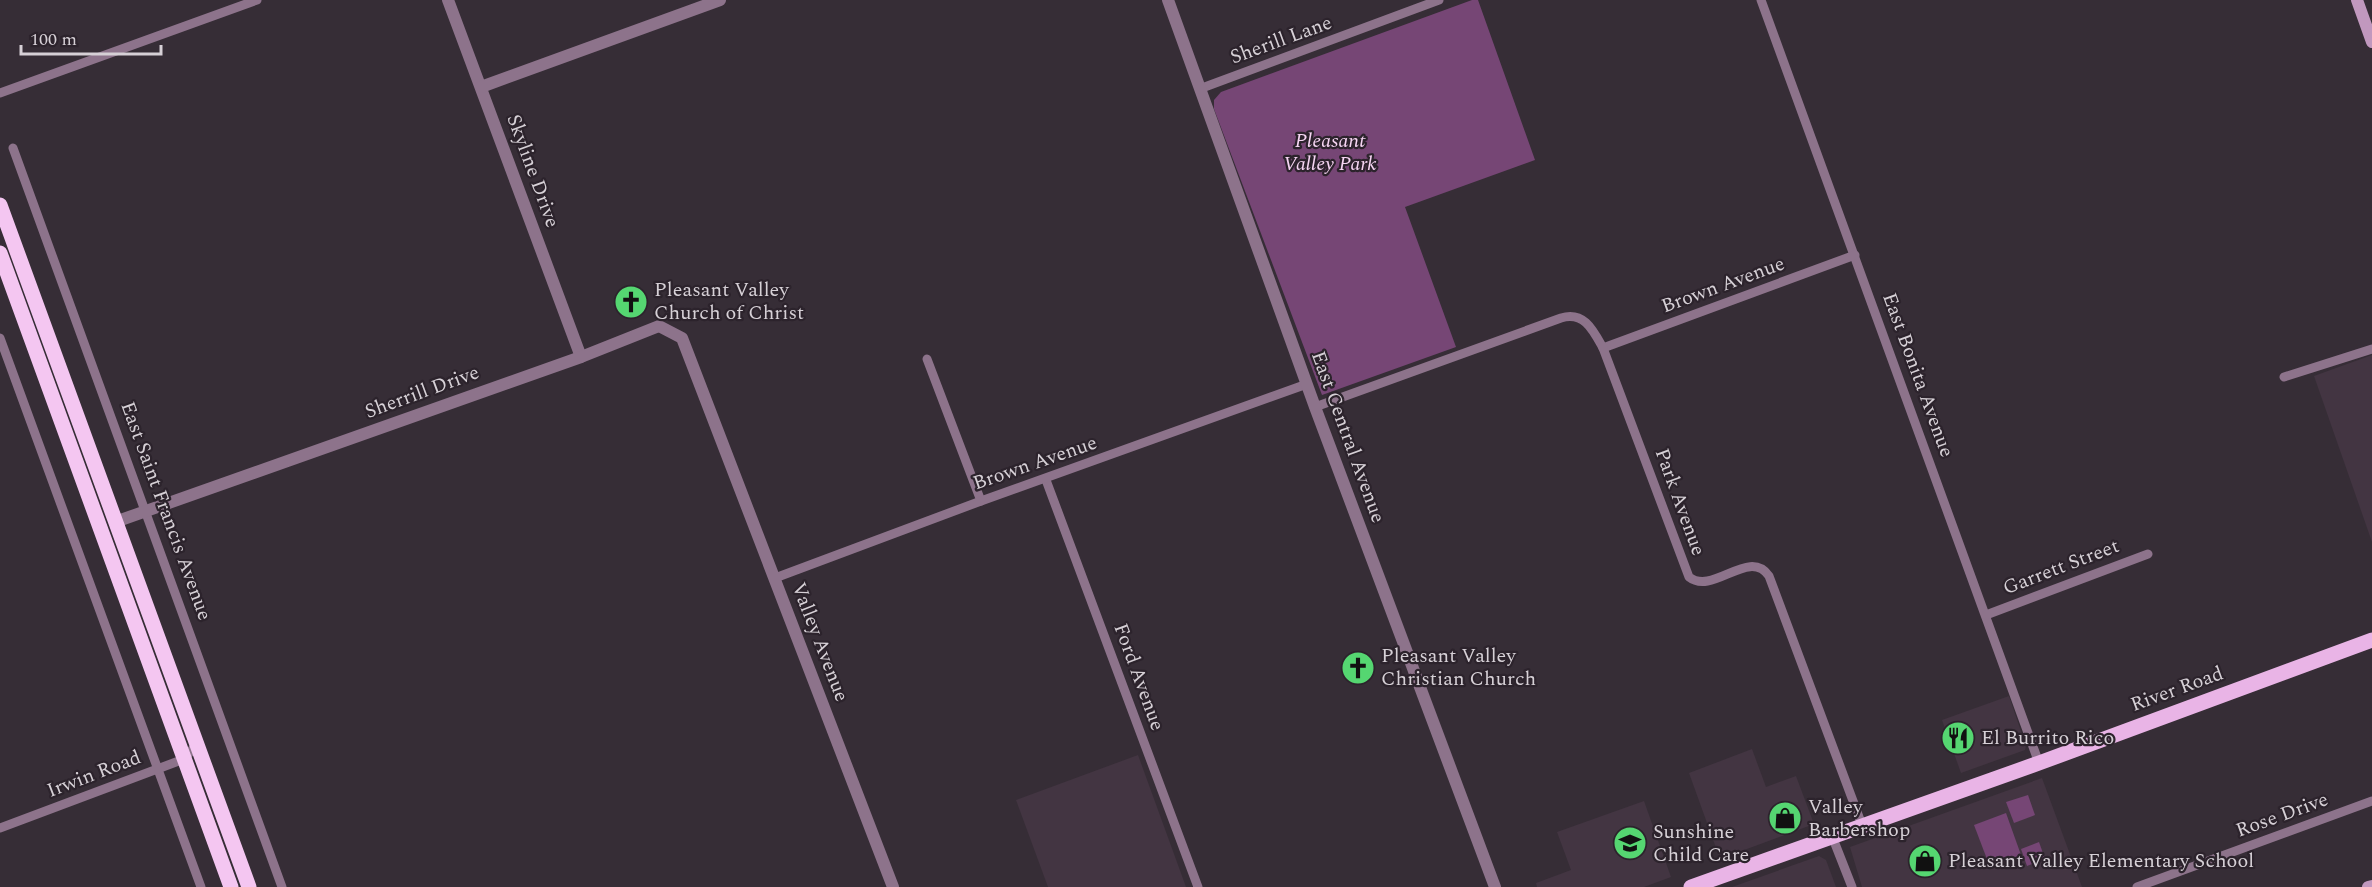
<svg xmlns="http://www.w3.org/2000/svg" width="2372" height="887" font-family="Spectral,serif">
	<rect width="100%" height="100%" fill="#362d36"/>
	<!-- built -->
	<g fill="#433542">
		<path d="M2372,355V542L2314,376Z"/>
		<path d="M2009,696L2026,746L2025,750L1961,773L1942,720Z"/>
		<path d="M1752,749L1766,787L1796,776L1814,824L1720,859L1689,773Z"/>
		<path d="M1138,755L1186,887H1048L1016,800Z"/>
		<path d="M2042,778L2082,887H1862L1850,847Z"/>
		<path d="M1644,801L1671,877L1644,887H1537L1536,883L1571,870L1557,832Z"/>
		<path d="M1819,856L1826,860L1836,887H1732Z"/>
	</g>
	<!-- green -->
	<g fill="#764675">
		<path d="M1472,0H1478L1535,160L1405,207L1456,347L1322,395L1214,109V100L1221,92Z"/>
		<path d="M2028,795L2035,815L2014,823L2006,802Z"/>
		<path d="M2006,813L2021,855L1990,867L1974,825Z"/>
		<path d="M2039,842L2045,859L2027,866L2021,849Z"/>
	</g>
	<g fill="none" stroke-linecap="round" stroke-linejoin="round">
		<!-- minor -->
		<g stroke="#8d738b" stroke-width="9">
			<path d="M1761,0L2039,763"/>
			<path d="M1202,88L1439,0"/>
			<path d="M0,93L257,0"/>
			<path d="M13,148L282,887"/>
			<path d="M0,338L201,887"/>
			<path d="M1603,348L1855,255"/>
			<path d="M927,359L981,501"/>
			<path d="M2284,377L2372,349"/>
			<path d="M1315,407L1561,318C1584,311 1593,330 1603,348L1689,577C1713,596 1749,547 1769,576L1862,825"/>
			<path d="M1046,480L1198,887"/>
			<path d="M775,578L981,501L1307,384"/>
			<path d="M1986,615L2148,554"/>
			<path d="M0,828L184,759L196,745"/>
			<path d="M1832,836L1852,887"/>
			<path d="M2137,887L2372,801"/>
		</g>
		<!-- tertiary -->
		<g stroke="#8d738b" stroke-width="12">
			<path d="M448,0L581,357"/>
			<path d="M1168,0L1315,407L1495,887"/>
			<path d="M481,87L720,0"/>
			<path d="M115,522L581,357L659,326L682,338L893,887"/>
		</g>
		<!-- secondary -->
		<g stroke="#c198be" stroke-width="12">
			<path d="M2357,0L2372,42"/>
			<path d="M2368,887L2372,886"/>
		</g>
		<!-- primary -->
		<path stroke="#e9b4e6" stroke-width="15" d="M1691,887L2039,763L2372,640"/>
		<!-- trunk -->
		<g stroke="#f4c6f1" stroke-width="15">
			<path d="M0,205L249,887"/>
			<path d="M0,253L231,887"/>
		</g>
	</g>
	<!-- icons -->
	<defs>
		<g id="church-disc" transform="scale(1.725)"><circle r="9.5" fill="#55d671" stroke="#2c232c"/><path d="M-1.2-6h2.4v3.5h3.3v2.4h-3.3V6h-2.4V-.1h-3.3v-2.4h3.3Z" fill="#111"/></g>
		<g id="restaurant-disc" transform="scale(1.725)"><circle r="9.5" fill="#55d671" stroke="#2c232c"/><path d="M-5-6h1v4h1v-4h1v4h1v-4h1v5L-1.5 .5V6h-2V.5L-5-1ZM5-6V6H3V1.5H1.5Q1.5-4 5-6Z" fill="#111"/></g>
		<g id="shop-disc" transform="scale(1.725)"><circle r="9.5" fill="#55d671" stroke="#2c232c"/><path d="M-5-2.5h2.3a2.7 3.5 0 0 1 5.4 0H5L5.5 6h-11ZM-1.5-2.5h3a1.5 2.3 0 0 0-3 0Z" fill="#111"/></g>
		<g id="school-disc" transform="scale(1.725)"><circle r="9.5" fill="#55d671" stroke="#2c232c"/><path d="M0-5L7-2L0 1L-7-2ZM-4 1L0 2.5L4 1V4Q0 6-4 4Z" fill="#111"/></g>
	</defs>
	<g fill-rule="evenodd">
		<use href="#church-disc" x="631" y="302"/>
		<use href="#church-disc" x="1358" y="668"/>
		<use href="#restaurant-disc" x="1958" y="738"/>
		<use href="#shop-disc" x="1785" y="818"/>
		<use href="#school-disc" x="1630" y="843"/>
		<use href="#shop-disc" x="1925" y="861"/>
	</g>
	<g text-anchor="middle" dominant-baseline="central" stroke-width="4.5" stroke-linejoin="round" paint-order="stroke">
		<!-- street labels -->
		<g font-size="20" fill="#d6d0d6" stroke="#2c232c">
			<text transform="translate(1281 40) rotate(-20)">Sherill Lane</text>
			<text transform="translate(533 171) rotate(70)">Skyline Drive</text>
			<text transform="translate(1723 285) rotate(-20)">Brown Avenue</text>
			<text transform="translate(1918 375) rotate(70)">East Bonita Avenue</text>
			<text transform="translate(422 392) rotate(-20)">Sherrill Drive</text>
			<text transform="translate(1348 437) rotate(70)">East Central Avenue</text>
			<text transform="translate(1035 463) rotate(-19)">Brown Avenue</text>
			<text transform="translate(1680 502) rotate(70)">Park Avenue</text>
			<text transform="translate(166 511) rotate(70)">East Saint Francis Avenue</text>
			<text transform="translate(2061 567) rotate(-21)">Garrett Street</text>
			<text transform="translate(820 642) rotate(69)">Valley Avenue</text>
			<text transform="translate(1139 677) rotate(70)">Ford Avenue</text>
			<text transform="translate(2177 689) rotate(-20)">River Road</text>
			<text transform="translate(94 774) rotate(-21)">Irwin Road</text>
			<text transform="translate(2282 815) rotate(-20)">Rose Drive</text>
		</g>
		<!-- park labels -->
		<g font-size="20" font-style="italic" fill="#f7d6f4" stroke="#2c232c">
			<text x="1330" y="141">Pleasant<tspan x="1330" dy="23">Valley Park</tspan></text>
		</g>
		<!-- poi labels -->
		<g font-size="20" fill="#d6d0d6" stroke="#2c232c" text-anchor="start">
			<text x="654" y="290">Pleasant Valley<tspan x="654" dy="23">Church of Christ</tspan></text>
			<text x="1381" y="656">Pleasant Valley<tspan x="1381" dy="23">Christian Church</tspan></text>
			<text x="1981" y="738">El Burrito Rico</text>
			<text x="1808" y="807">Valley<tspan x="1808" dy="23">Barbershop</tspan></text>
			<text x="1653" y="832">Sunshine<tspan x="1653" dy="23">Child Care</tspan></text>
			<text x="1948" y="861">Pleasant Valley Elementary School</text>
		</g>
	</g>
	<!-- scale -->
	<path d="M21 45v9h140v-9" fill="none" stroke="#d6d0d6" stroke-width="3"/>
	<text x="30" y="45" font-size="18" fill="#d6d0d6" stroke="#2c232c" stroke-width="4.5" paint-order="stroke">100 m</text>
</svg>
